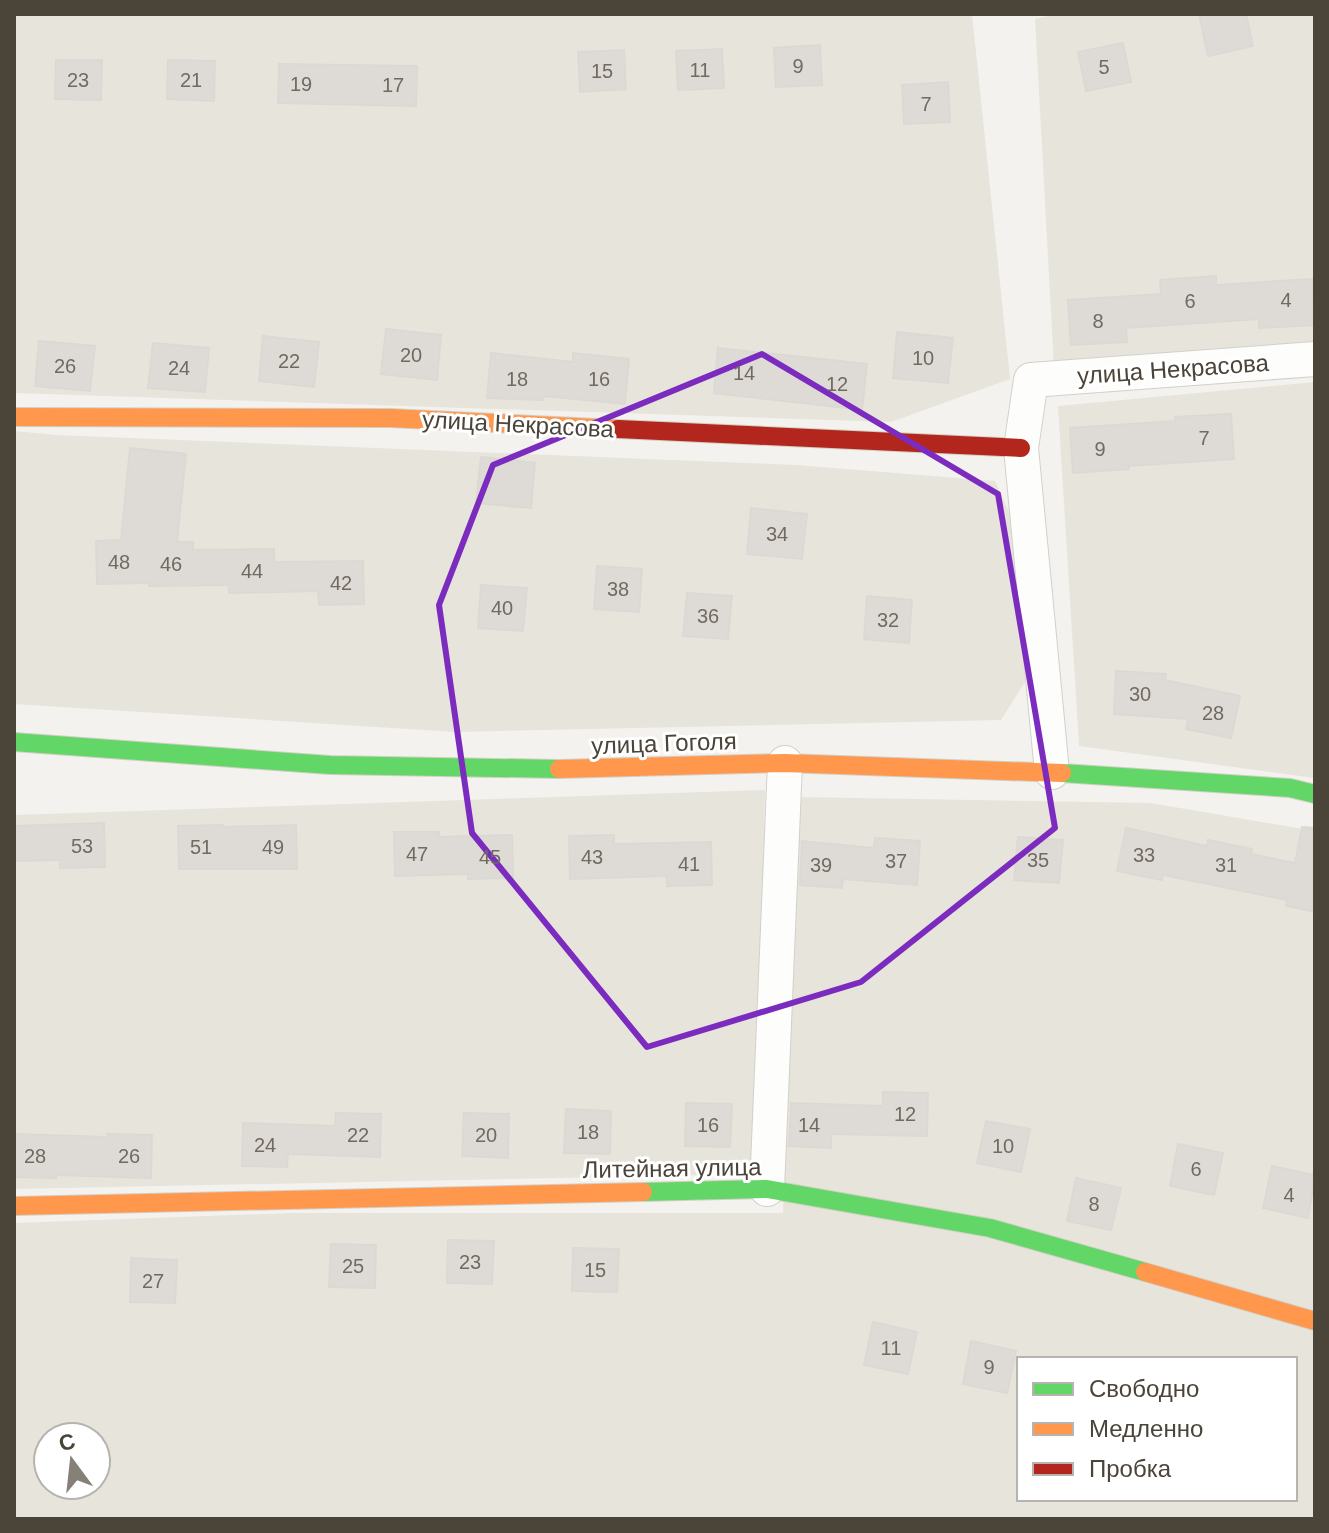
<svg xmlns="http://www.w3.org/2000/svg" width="1329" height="1533" font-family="Helvetica,sans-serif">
	<rect width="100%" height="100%" fill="#f4f2ee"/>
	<!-- residential -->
	<g fill="#e7e4dc" fill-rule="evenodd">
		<path d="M14,14H972L1010,379L891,422L14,393Z"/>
		<path d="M1056,14H1315V343L1054,367L1035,19Z"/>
		<path d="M1315,382V778L1079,746L1058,406Z"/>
		<path d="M14,431L57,435L796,465L995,481L1017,530L1025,682L1001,720L455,732L14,704Z"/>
		<path d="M765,790L757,1174L14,1189V815Z"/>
		<path d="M798,797L1151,803L1315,831V1519H14V1223L293,1213H783ZM1019,1359H1295V1499H1019ZM48,1437H96V1485H48Z"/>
	</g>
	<!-- building -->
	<g fill="#dedbd6" stroke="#dcd9d4" stroke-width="2">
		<path d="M1199,14H1246L1253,46L1208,56Z"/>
		<path d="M1123,43L1131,82L1086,91L1078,52Z"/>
		<path d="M820,45L822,85L776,87L774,48Z"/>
		<path d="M722,49L724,88L678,90L676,51Z"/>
		<path d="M624,50L626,89L580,92L578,52Z"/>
		<path d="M56,60H102L101,100L55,99Z"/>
		<path d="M168,60L215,61L214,101L167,99Z"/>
		<path d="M279,64L417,66L416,106L278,103Z"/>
		<path d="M948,82L950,122L904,124L902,85Z"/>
		<path d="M1216,276V285L1312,279L1315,325L1259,328V319L1126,328L1127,342L1071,345L1068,300L1161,294L1160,280Z"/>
		<path d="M386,329L441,335L437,380L381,374Z"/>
		<path d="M897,332L953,338L948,383L893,378Z"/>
		<path d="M263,336L319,342L314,387L259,381Z"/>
		<path d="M39,341L95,346L90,391L35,386Z"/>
		<path d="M153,343L209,348L205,392L148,388Z"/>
		<path d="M718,348L867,364L862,410L714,393Z"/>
		<path d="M491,353L573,362V353L629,359L625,404L543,396V400L487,398Z"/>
		<path d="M1231,414L1234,459L1129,466V469L1073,473L1070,428L1175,421V417Z"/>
		<path d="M130,448L186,454L177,542H193V550L274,549V562L363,561L364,604L319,605L318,591L229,593V585L149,586V583L97,584L96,541L121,540Z"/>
		<path d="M481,457L535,463L531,508L476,503Z"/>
		<path d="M751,508L807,514L802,559L747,554Z"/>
		<path d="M597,566L642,569L639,612L594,609Z"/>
		<path d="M481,585L527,588L523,631L478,628Z"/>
		<path d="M687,593L732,596L728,639L683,636Z"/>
		<path d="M867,596L912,600L909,643L864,639Z"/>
		<path d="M1116,671L1166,674L1165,680L1240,696L1231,738L1186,729L1188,719L1114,714Z"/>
		<path d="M104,823L105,867L60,868V860L14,861V826Z"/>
		<path d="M223,825V827L296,825L297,869H179L178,826Z"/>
		<path d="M1302,827L1315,828V912L1286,906L1287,900L1163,875L1162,880L1117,871L1126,828L1207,846L1208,840L1252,849L1251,854L1295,863Z"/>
		<path d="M394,832H439V837L512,835L513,878L468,879V874L395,876Z"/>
		<path d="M614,835V844L711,842L712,885L667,886V876L570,879L569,836Z"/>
		<path d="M1018,837L1063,840L1059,883L1014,880Z"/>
		<path d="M875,838L920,841L917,885L843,879L842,888L800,885L802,841L874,848Z"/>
		<path d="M883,1092L928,1093L927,1136L831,1134V1148L789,1146L791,1103L883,1106Z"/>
		<path d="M686,1103L732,1104L730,1147L685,1146Z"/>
		<path d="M566,1109L611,1111L610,1154L564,1153Z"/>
		<path d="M336,1113L381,1114L380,1157L288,1154L287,1167L242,1166L243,1123L335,1126Z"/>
		<path d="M464,1113L509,1114L508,1158L462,1156Z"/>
		<path d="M986,1121L1030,1129L1021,1172L977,1163Z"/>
		<path d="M14,1134L107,1137V1134L152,1135L151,1178L56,1175V1178L14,1177Z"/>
		<path d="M1178,1144L1223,1153L1214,1195L1170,1186Z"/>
		<path d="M1272,1166L1315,1175L1308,1218L1263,1208Z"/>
		<path d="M1076,1178L1121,1188L1111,1230L1067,1221Z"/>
		<path d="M448,1240L494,1241L492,1284L447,1283Z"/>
		<path d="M331,1244L376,1245L375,1288L329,1287Z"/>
		<path d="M573,1248L619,1249L617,1292L572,1291Z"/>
		<path d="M131,1258L177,1260L175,1303L130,1302Z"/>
		<path d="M873,1322L917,1332L908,1374L864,1365Z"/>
		<path d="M971,1341L1016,1351L1007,1393L963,1384Z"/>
	</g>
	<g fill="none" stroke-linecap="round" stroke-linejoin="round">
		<!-- street casing -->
		<g stroke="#d2d0cb" stroke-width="36">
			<g id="street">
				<path d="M1052,772L1021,448L1031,380L1315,359"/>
				<path d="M767,1189L785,763"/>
			</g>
		</g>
		<!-- fast casing -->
		<g stroke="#d3cfc5" stroke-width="20">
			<g id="fast">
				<path d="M14,742L330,765L559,769"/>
				<path d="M1062,773L1290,788L1315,794"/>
				<path d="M643,1192L767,1189L990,1228L1145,1272"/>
			</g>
		</g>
		<!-- slow casing -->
		<g stroke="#d3cfc5" stroke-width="20">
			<g id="slow">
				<path d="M14,417L390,418L618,429"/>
				<path d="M559,769L785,763L1062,773"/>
				<path d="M14,1206L643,1192"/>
				<path d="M1145,1272L1315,1321"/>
			</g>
		</g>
		<!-- jam casing -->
		<g stroke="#d3cfc5" stroke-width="20">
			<path id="jam" d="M618,429L1021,448"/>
		</g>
		<!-- street -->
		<use href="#street" stroke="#fdfdfc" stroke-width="34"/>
		<!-- fast -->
		<use href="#fast" stroke="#63d668" stroke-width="18"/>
		<!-- slow -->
		<use href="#slow" stroke="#ff974d" stroke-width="18"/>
		<!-- jam -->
		<use href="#jam" stroke="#b3261e" stroke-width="18"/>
	</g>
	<!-- marked area -->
	<path fill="none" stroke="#7b2cbf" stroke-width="6" stroke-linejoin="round" d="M762,354L998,494L1055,828L861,982L647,1047L472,833L439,605L493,465Z"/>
	<g text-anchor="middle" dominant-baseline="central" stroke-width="6" stroke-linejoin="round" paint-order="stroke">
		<!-- number labels -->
		<g font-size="20" fill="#706a61">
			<text x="798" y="66">9</text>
			<text x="1104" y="67">5</text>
			<text x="700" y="70">11</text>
			<text x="602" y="71">15</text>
			<text x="78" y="80">23</text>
			<text x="191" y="80">21</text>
			<text x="301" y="84">19</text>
			<text x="393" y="85">17</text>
			<text x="926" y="104">7</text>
			<text x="1286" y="300">4</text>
			<text x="1190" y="301">6</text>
			<text x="1098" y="321">8</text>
			<text x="411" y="355">20</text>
			<text x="923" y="358">10</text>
			<text x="289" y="361">22</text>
			<text x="65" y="366">26</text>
			<text x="179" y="368">24</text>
			<text x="744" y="373">14</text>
			<text x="517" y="379">18</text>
			<text x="599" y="379">16</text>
			<text x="837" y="384">12</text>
			<text x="1204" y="438">7</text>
			<text x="1100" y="449">9</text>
			<text x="777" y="534">34</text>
			<text x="119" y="562">48</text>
			<text x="171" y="564">46</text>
			<text x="252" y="571">44</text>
			<text x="341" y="583">42</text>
			<text x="618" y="589">38</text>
			<text x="502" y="608">40</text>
			<text x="708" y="616">36</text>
			<text x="888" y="620">32</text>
			<text x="1140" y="694">30</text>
			<text x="1213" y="713">28</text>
			<text x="82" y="846">53</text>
			<text x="201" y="847">51</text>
			<text x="273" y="847">49</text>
			<text x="417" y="854">47</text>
			<text x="1144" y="855">33</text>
			<text x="490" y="857">45</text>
			<text x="592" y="857">43</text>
			<text x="1038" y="860">35</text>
			<text x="896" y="861">37</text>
			<text x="689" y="864">41</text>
			<text x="821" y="865">39</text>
			<text x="1226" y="865">31</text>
			<text x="905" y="1114">12</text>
			<text x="708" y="1125">16</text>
			<text x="809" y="1125">14</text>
			<text x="588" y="1132">18</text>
			<text x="358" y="1135">22</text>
			<text x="486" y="1135">20</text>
			<text x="265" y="1145">24</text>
			<text x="1003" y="1146">10</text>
			<text x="35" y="1156">28</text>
			<text x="129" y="1156">26</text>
			<text x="1196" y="1169">6</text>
			<text x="1289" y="1195">4</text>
			<text x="1094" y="1204">8</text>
			<text x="470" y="1262">23</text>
			<text x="353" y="1266">25</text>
			<text x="595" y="1270">15</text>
			<text x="153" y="1281">27</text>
			<text x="891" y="1348">11</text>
			<text x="989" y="1367">9</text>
		</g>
		<!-- street labels -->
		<g font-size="24" fill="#4b4439" stroke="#fff">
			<text transform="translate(1173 369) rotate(-4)">улица Некрасова</text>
			<text transform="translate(518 424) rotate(3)">улица Некрасова</text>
			<text transform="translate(664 743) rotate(-2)">улица Гоголя</text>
			<text transform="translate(672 1168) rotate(-1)">Литейная улица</text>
		</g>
	</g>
	<!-- border -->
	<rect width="1329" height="1533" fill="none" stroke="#4b4439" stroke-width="32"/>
	<!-- legend -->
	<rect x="1017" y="1357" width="280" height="144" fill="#ffffff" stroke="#b7b4b0" stroke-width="2"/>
	<rect x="1033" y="1383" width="40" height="12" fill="#63d668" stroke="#b7b4b0" stroke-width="2"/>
	<text x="1089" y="1397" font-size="24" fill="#4b4439">Свободно</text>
	<rect x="1033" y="1423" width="40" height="12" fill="#ff974d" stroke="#b7b4b0" stroke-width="2"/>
	<text x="1089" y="1437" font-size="24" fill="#4b4439">Медленно</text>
	<rect x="1033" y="1463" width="40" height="12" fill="#b3261e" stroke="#b7b4b0" stroke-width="2"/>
	<text x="1089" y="1477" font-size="24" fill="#4b4439">Пробка</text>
	<!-- north arrow -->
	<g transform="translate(72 1461) rotate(345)"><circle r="38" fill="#ffffff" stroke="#b7b4b0" stroke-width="2"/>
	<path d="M0-6L14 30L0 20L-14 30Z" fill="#868178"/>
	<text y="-12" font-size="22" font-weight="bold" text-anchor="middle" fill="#4b4439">С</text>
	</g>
</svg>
